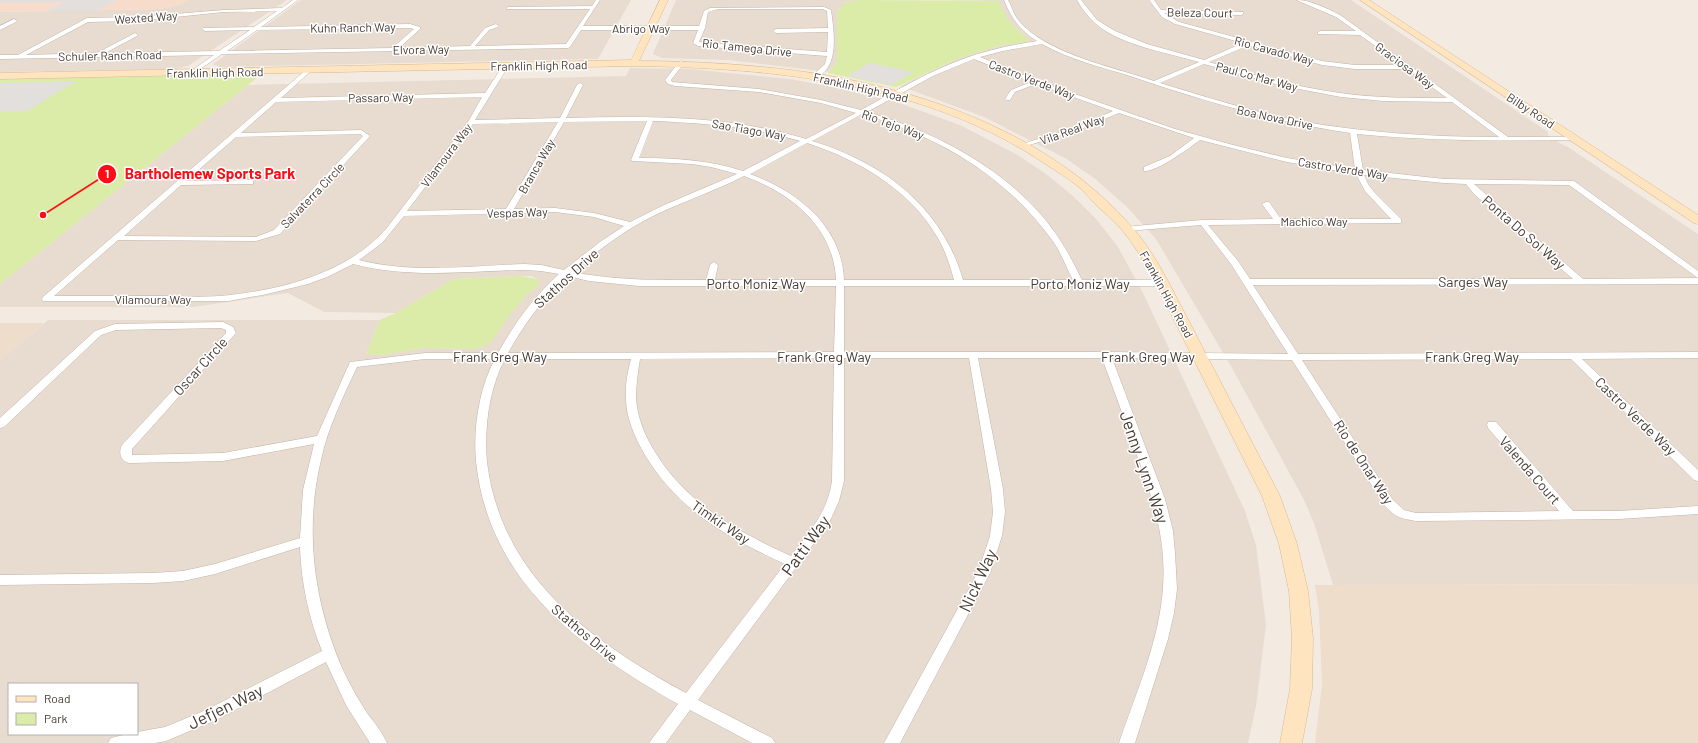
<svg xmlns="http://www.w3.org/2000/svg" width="1698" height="743" font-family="Barlow,sans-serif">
	<rect width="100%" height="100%" fill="#f3ebe2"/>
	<!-- residential -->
	<g fill="#e8dcd0" fill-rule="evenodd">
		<path d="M188,0H287L188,66L175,69L0,72V12L160,9L182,4Z"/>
		<path d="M301,0H631L598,59L219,67L213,64Z"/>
		<path d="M676,0H859L843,3V7L837,10V62L828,72L728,60L662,58L653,54Z"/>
		<path d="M927,0H1351L1548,132V135L1561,144L1568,147L1698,234V584L1333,585L1314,523L1303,498L1232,368L1156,239L1126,206L1094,178L1065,158L984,117L900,86L959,58L1002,45L1026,42L1029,39L1009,22L1004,15L999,1Z"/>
		<path d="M630,68L690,69L790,79L828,86L899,103L960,125L1016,154L1046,174L1073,196L1097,220L1118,247L1144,295L1232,483L1245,511L1256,545L1266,625L1256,706L1248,743H0V360L48,320H380L366,354L381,355L424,348L475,349L483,347L526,295L538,286L539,281L538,279L531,276H520L453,279L396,313L324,312L288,293L194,307H0V284L248,85L626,76ZM9,684H137V734H9Z"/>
	</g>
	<!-- commercial -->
	<path fill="#f8dccb" d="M0,0H188L182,4L160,9L0,12Z"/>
	<!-- education -->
	<g fill="#eeddcb">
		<path d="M0,323H44L0,360Z"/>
		<path d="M1698,584V743H1315L1322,684L1319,611L1315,585Z"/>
	</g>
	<!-- green -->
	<g fill="#daeca7">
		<path d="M859,0L999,1C1006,20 1013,27 1029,39L1026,42L1002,45L959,58L896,87L828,73L837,62V10L843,7V3Z"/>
		<path d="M263,73L248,85L0,284V79Z"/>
		<path d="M520,276L538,279L539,281L538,286L526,295L510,315L491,342L483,347L475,349L424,348L381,355L366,354L380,320L396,313L453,279Z"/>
	</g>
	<!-- parking -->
	<g fill="#e3dfdc">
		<path d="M0,0H117L97,11H46L64,2L0,3Z"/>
		<path d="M869,63L909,71L913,72L892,85L847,76Z"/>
		<path d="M76,81L27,111L0,112V83Z"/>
	</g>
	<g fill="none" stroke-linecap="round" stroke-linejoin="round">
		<!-- street casing -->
		<g stroke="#c2b4a7" stroke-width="1">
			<g id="street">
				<path d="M293,0H298L261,27L410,24L420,27V29L399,48L470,46L485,28L496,24L499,26L498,27L489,30L475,46L566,44L590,9H506L508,7L592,6L596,0H600L583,26H699L704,11L710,8L824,7L831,10C834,32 840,68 815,78L812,76L825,64L827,56L698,46L693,43L698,30H581L570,47L568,48L222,54L193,74L191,73V71L214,55L0,59V55H18L87,18L136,17L224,10L282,8ZM718,9H823L827,11L828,28L776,29L773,31L776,33L828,32L827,52L699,42L705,28L708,12ZM277,11L254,27L203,28L202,29L205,31L250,30L219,51L105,53L137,36L138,35L135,33L97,53L26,55L88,22L136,21L224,12ZM410,28L414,29L392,48L227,51L257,30Z"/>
				<path d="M1004,0H1008C1011,5 1013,12 1016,17C1041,53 1114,67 1154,81L1199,62C1166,52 1122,46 1096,24C1088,17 1082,9 1077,0H1081L1097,20L1115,31L1147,44L1204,60L1243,43L1175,24L1162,17L1149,0H1154L1161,10L1243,12V14L1241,15L1164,13L1179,22L1322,61L1355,65H1402L1360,35L1318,34V32L1320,31H1356L1336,17L1296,0C1311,0 1326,8 1340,15L1508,137H1577L1578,138L1575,140C1502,141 1429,141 1357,134L1363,170L1444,179L1574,181L1698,271V278L1569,185L1474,184L1583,279L1698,278V284L1253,285L1298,354L1698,352V358L1582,359L1698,470V481L1694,480L1571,359L1302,360L1393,500L1404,510L1416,513L1559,511L1488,428L1487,425L1488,422H1496L1573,511H1619L1698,506V514L1619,519L1416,521C1399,518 1397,518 1385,506L1292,360L1112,358L1165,499L1173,531L1175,553L1177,589L1174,613L1168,639L1135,743H1119C1133,702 1153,655 1160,612C1171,550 1155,504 1134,447C1124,417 1113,388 1102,358H978L1003,489L1005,512L1002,536L990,573L900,743H884L978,572L990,536L993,512L991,489L969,358H844V481L839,501L829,523L698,700L772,738L775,743H752L690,710L666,743H649L678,704C581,649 488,581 476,461C473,429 479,388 495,359H425L357,367C343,397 328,427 321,460C304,530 314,604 343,670C350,685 358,699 367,713C374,722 382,732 387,743H370L346,705L326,662L216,720L166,741L155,743H108L111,738L127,734H137V732L165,727L206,710L322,651C309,619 301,582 300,547L215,574L183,581L153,583L0,585V575L153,573L183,571L215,564L300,538L303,490L314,444L223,461L129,463C121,461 118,453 122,445L226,333V330L221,328L116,330L101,335L4,427L0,428V418L95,331L115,324L223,322L233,327L236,333L132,449V455L223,453L317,436L350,362L425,353H498C516,321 532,299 559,274L541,271L524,270C465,271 412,279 353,264L327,277L308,284L267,294L229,301H43L42,299L43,297L307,69L312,70L281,98L485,93L504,64L506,63L509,65L475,120L560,118L577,85L580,83L583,85L566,118C647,116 728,115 806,139L856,113L821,103L759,92L675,86L668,84L665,80L679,62L681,61L684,63L671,80L672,82L759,89L821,100L861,110C894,92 927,72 963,59C987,50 1012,45 1037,41C1019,29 1012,19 1004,0ZM1042,44C1070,60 1102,67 1133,77C1204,101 1275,122 1350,133L1355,169L1287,158L1233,145L1175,129L1038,81L980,57L1003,51ZM1249,45L1322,65L1355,69H1407L1447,98C1411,98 1375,98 1340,93C1295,87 1252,74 1209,62ZM974,59L1031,82L1011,90L1005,99L1006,100H1010L1015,92L1036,84L1113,111L1077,127L1022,144V146H1026L1081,129L1119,113L1194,138L1170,156L1144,167V171C1157,172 1189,148 1200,140L1287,162L1356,174L1365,191L1391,219H1281L1269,202H1266L1262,204L1273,219L1202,220L1124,227V231H1127L1201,225L1231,264L1288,354L1106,352H844V286H1162L1166,283L1162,280H1082C1075,267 1069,253 1060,240C1018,175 940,133 867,112L933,76ZM1204,64L1283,86L1341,97L1383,101L1452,102L1499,137C1433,137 1366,133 1300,121C1253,112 1206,97 1160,83ZM482,97L468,122L386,229C348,272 285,289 230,295C207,298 181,296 158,296C123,296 89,296 54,296L118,240L256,241L280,234L370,136L361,130L241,133L276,102ZM862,114C938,136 1006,176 1052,240C1061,252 1066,267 1073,280H963C942,207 884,163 812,141ZM647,121L631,160L633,161L692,164L711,167L737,174L662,206L630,222L594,213L555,208L514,209L564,122ZM653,121C703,123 753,127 800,141L743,171C709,160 675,158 639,158ZM558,122L506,209L407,211L473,124ZM360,134L363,136L274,230L256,237L124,236L181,185L253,184V180H250L186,181L236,137ZM807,143C857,159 909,189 936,235C945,249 950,265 954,280H844C842,226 797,191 750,174ZM1364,175L1444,183L1466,184L1474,194L1573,279H1250L1238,261L1208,225L1401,223V219L1374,192L1368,184ZM744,176C791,193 834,227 836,280H715L718,265L714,262L710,265L706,280C661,280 617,281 573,272C597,251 622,232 651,217C681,202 713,192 744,176ZM555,212L594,217L624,226L600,242L564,270L541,265L524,264C469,266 414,274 359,260L382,243L404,216ZM568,276L589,281L639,286H836L834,352L508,353C525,323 542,299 568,276ZM834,358L832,481C827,514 810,530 791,556C738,532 686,503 655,452C645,436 637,417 636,398C636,385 638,371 640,359ZM505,359H631C628,371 625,385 626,398C626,418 635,438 645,455C678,510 728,538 785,564L686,693C592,642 501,577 487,462C484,429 489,388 505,359Z"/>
				<path d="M14,19L17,21L16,22L0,30V26Z"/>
			</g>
		</g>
		<!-- secondary casing -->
		<g stroke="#dab98f" stroke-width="1">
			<g id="secondary">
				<path d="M660,0H668L639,61C681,61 722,63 763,67C894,79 1041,124 1130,225C1146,242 1158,263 1169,283L1280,496L1297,544L1308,591L1313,638L1312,689L1302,743H1280L1290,689L1292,638L1289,591L1279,544L1262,496L1152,276C1143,260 1134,244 1122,230C1114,220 1103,212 1094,203C1088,196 1082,189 1075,184C1066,177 1056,171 1047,165C926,83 776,68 634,66L0,79V73L631,60Z"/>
				<path d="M1360,0H1369L1698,215V224L1694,223Z"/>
			</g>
		</g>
		<!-- street -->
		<use href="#street" fill="#fff" fill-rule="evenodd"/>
		<!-- secondary -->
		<use href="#secondary" fill="#ffe4c0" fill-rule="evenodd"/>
	</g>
	<g text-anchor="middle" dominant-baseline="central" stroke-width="3" stroke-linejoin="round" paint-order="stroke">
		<!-- far-street labels -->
		<g font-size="12" fill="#453a32" stroke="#fff">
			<text transform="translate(1200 12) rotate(1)">Beleza Court</text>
			<text transform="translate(146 17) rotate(-4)">Wexted Way</text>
			<text transform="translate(353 27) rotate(-1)">Kuhn Ranch Way</text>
			<text x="641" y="28">Abrigo Way</text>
			<text transform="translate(747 47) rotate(6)">Rio Tamega Drive</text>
			<text transform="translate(421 49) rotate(-1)">Elvora Way</text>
			<text transform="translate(1274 50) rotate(15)">Rio Cavado Way</text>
			<text transform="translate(110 55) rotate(-1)">Schuler Ranch Road</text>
			<text transform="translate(539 65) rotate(-1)">Franklin High Road</text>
			<text transform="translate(1405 65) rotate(36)">Graciosa Way</text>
			<text transform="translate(215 72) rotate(-1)">Franklin High Road</text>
			<text transform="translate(1257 76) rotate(15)">Paul Co Mar Way</text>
			<text transform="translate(1032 79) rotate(21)">Castro Verde Way</text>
			<text transform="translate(861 87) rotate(13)">Franklin High Road</text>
			<text transform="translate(381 97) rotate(-1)">Passaro Way</text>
			<text transform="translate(1531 110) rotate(33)">Bilby Road</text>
			<text transform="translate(1275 117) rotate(12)">Boa Nova Drive</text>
			<text transform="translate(893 124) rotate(20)">Rio Tejo Way</text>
			<text transform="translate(749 129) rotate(10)">Sao Tiago Way</text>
			<text transform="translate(1072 129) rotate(-20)">Vila Real Way</text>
			<text transform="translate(446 155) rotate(-53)">Vilamoura Way</text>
			<text transform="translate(536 166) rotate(-60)">Branca Way</text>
			<text transform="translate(1343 168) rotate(9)">Castro Verde Way</text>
			<text transform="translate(312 195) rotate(-46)">Salvaterra Circle</text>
			<text transform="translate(517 212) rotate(-2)">Vespas Way</text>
			<text x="1314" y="221">Machico Way</text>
			<text transform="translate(1167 294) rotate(61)">Franklin High Road</text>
			<text x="153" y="299">Vilamoura Way</text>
		</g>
		<!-- street labels -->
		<g font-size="14" fill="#453a32" stroke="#fff">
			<text transform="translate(1524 232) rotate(41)">Ponta Do Sol Way</text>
			<text transform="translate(566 278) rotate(-42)">Stathos Drive</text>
			<text x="1473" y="281">Sarges Way</text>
			<text x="756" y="283">Porto Moniz Way</text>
			<text x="1080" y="283">Porto Moniz Way</text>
			<text x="500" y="356">Frank Greg Way</text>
			<text x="824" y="356">Frank Greg Way</text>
			<text x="1148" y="356">Frank Greg Way</text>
			<text x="1472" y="356">Frank Greg Way</text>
			<text transform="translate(200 366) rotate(-48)">Oscar Circle</text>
			<text transform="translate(1636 416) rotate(44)">Castro Verde Way</text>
			<text transform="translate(1364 462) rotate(57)">Rio de Onar Way</text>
			<text transform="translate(1530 470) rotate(49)">Valenda Court</text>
			<text transform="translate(721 522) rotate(34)">Timkir Way</text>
			<text transform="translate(585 633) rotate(40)">Stathos Drive</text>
		</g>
		<!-- near-street labels -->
		<g font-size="17" fill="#453a32" stroke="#fff">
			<text transform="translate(1145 467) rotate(71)">Jenny Lynn Way</text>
			<text transform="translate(805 545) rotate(-54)">Patti Way</text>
			<text transform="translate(977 580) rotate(-65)">Nick Way</text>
			<text transform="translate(225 706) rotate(-26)">Jefjen Way</text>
		</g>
	</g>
	<!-- callouts -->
	<path fill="none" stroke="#ff0d16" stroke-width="1.5" d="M43 215L107 174"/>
	<g fill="#ff0d16" stroke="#fff" stroke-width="1.5">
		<circle cx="43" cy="215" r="4"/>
		<circle cx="107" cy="174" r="10"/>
	</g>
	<g font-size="12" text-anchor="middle" font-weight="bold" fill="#fff">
		<text x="107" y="178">1</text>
	</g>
	<g font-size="15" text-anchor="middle" font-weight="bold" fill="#ff0d16" stroke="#fff" stroke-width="3" stroke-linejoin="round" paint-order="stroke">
		<text x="210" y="179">Bartholemew Sports Park</text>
	</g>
	<!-- legend -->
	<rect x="8" y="683" width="130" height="52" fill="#ffffff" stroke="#b5b0ad"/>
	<rect x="16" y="696" width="20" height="6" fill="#ffe4c0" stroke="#b5b0ad"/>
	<text x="44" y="703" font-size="12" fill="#453a32">Road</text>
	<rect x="16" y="713" width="20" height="12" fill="#daeca7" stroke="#b5b0ad"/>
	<text x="44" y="723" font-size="12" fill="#453a32">Park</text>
</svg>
